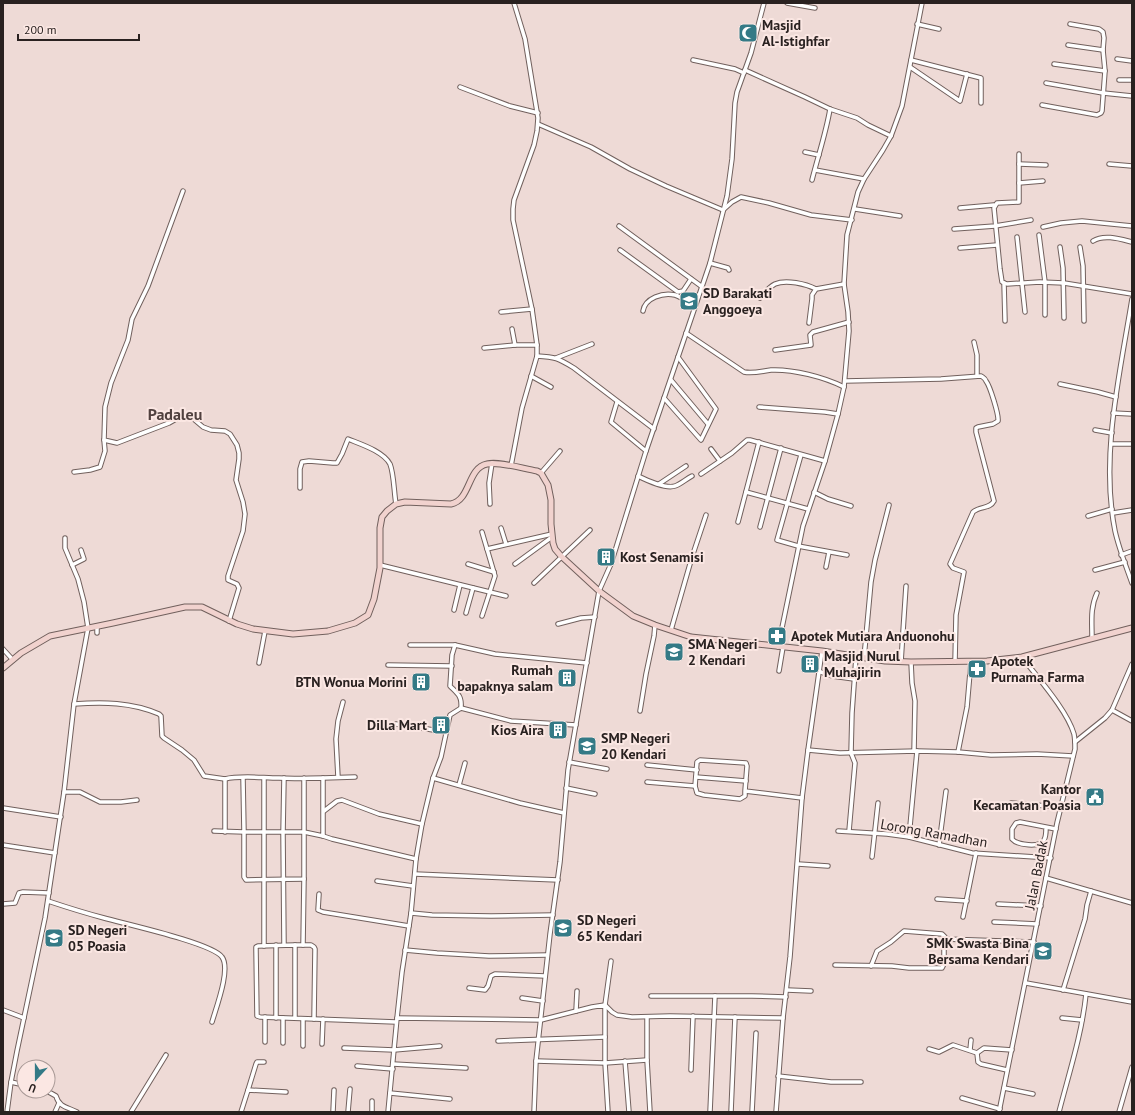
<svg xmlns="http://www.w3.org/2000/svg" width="1135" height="1115" font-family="'PT Sans',sans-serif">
	<rect width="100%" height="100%" fill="#eedad6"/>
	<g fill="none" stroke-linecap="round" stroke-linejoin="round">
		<!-- street casing -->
		<g stroke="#71605d" stroke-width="5.5">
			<g id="street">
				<path d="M514,3L525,39L538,118L537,131L534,145L514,200L513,209V220L532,309"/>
				<path d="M787,3L815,8"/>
				<path d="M917,24L939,29"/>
				<path d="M1068,45L1103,50"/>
				<path d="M1117,59L1132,61"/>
				<path d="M693,60L735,69L744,73"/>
				<path d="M911,60L981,78V103"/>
				<path d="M1054,64L1105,71"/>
				<path d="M910,67L960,101L967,74"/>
				<path d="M745,70L805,97L830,109L857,118L868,125L891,136"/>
				<path d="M1119,80H1132"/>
				<path d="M1046,83L1103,93L1132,96"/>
				<path d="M460,87L510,106L538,113"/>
				<path d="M1042,105L1097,115L1101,113L1102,111L1105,71L1103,50L1104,38L1103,32L1099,29L1070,24"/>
				<path d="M538,124L591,147L630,169L666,186L723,210L732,202L741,197L769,203L811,215L852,220"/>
				<path d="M805,152L819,155"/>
				<path d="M1019,154V202L997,203L994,208L1000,269L1002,282L1007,284L1040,282L1064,283L1132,294"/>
				<path d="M1019,164L1046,165"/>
				<path d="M1109,164L1132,166"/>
				<path d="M815,170L864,179"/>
				<path d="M812,180C818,156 826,133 830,109"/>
				<path d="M1019,183L1043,181"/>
				<path d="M183,191L148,286L132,319L128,340L111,383L105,407L104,440L117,443L169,423L183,415L190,416L203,427L211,430L225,431L230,434L237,445L239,453V459L236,480L243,502L245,514L243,531L228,576V580L237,584L239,588L229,621"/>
				<path d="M960,208L994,205"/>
				<path d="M855,209L900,216"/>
				<path d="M619,226L701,286"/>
				<path d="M1043,227L1061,223L1082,221L1132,226"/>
				<path d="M954,229L995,226L1031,220"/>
				<path d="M1039,235L1045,282V315"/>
				<path d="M1017,237L1025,312"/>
				<path d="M1093,241C1104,234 1120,239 1132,242"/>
				<path d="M1060,247L1063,268L1064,318"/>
				<path d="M1080,247L1083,266L1084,321"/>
				<path d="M960,248L997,245"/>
				<path d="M620,250L678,292L683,291L691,279"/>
				<path d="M710,263L728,268L729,270"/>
				<path d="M1004,283L1005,321"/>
				<path d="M760,298C764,293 769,287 775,284C786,279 806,284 816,289"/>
				<path d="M1132,299C1120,373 1100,456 1115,531C1119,549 1126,566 1132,583"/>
				<path d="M643,311C645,298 663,292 675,295C682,297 688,303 694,307"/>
				<path d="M501,312L532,309L537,345V356"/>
				<path d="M809,323L812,299V295L816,289L844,284"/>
				<path d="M512,329L515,345"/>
				<path d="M686,333L744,372C753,374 762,371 771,370C793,369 824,377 844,387"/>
				<path d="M974,342L977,355V376"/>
				<path d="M484,348L515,345H537"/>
				<path d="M775,350L811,345L810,335L813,332L849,322"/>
				<path d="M556,358L592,344"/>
				<path d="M531,376L551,387"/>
				<path d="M671,380L708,424"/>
				<path d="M845,381L941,379L981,376C984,378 985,378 986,381C990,386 999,415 998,421L993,424L978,427L976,428V432L994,501C990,509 980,506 973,512L950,564L953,568L964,572L956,615L955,662"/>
				<path d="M1060,384L1098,392L1116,397"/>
				<path d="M664,398L701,440L716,409L678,357"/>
				<path d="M617,402L611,422L646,451"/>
				<path d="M759,407L825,412L838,414"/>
				<path d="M1113,413L1132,414"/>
				<path d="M1095,430L1112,433"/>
				<path d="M1111,444H1132"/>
				<path d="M711,449L720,461"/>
				<path d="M801,455L777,540L798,546L847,555"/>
				<path d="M511,466L522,408L537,356C555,357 558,358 574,368L654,429"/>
				<path d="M74,472L90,470L100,467L105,451L104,440"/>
				<path d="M541,473L560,451"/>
				<path d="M701,474L732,453L747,440H750L825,461"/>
				<path d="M638,476C646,480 666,489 675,486C681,484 686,479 692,476"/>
				<path d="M659,484L686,466"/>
				<path d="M300,488V469L302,462L309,461L333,463H337L342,454L348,439C360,444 383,451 390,464C394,474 394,493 396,504"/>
				<path d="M746,492L808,509"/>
				<path d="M814,492L828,499L851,506"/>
				<path d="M490,504L489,483L492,463"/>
				<path d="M1113,513L1132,510"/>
				<path d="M1088,516L1112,509"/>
				<path d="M738,522L759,442"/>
				<path d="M760,527L781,448"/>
				<path d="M501,528L506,544"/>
				<path d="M487,549L552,534"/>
				<path d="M1121,555L1132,551"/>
				<path d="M468,564L494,572"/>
				<path d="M515,564L552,537"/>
				<path d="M72,565L84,559L81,550"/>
				<path d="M380,565L506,596"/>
				<path d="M826,567L829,552"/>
				<path d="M1095,570L1125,562"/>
				<path d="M534,583L590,530"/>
				<path d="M454,610L460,585"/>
				<path d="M466,613L473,588"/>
				<path d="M482,616L495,576L482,532"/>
				<path d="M558,624L581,618L595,617"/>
				<path d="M671,630L692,557L706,515"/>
				<path d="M97,633V626"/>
				<path d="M1092,638C1092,622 1090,608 1097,593"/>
				<path d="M410,645H455L495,654L587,663"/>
				<path d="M455,645L452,655L450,686C458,694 462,696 461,708"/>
				<path d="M778,647L803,526L825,461L838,414L844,387L849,331L848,312L844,284L847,235L858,192L864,179L883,150L891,136L902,106L922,3"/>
				<path d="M3,649L13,660"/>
				<path d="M864,658L871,582L875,560L889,505"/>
				<path d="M901,662L906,586"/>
				<path d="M911,662L912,683L915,701L914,751"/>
				<path d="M259,663L265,631"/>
				<path d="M388,665L452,666"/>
				<path d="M779,671L783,647"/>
				<path d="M818,671L832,676L854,679"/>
				<path d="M74,704C103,702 131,702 159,714L161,716L162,736L164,738L182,750L194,760L204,776L225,779"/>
				<path d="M1112,710L1132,721"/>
				<path d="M640,711L646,674L654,636L655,625"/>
				<path d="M396,724L446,732"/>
				<path d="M1075,742L1105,718L1112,710L1132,664"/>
				<path d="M808,750L822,651"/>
				<path d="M958,752L967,707L971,661"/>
				<path d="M569,762L607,769"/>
				<path d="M647,765L697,770"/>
				<path d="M338,777L336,739L338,721L343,702"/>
				<path d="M696,777L746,781"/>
				<path d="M323,778L355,777"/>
				<path d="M433,778L520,803L564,813"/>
				<path d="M647,782L695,786"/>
				<path d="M459,785L465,763"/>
				<path d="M566,788L595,794"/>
				<path d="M745,791V796L740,799L704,795L697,793L695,786L697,762L700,760L746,763L747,766L745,791L802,798"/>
				<path d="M64,792H80L100,802H121L137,800"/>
				<path d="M1011,803L1061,807"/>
				<path d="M3,808L61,817"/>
				<path d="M324,811L337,801L342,800L379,814L422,824"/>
				<path d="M1046,828C1046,832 1046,837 1044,840C1040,848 1017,845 1012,839V829L1016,823L1020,822L1056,829"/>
				<path d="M214,831L244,832L243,778"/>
				<path d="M838,831L887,834L909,837L972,853L1051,858"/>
				<path d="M849,831L855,763L851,753L852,713L856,657"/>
				<path d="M225,832V779C240,775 263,778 279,778C294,779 309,778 323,778V836L304,832V778"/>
				<path d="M244,832H304V879L246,880L244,877Z"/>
				<path d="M323,836L332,839L416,859"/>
				<path d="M909,837L917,751"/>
				<path d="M3,845L55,853"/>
				<path d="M939,845L946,791"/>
				<path d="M872,857L878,803"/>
				<path d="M798,864L828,866"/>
				<path d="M415,874L558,880"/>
				<path d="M1046,878L1132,903"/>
				<path d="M377,881L413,886"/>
				<path d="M319,894L318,910L323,912L409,926"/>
				<path d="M937,899L967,901"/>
				<path d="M48,901C66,907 85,913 104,918C125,924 212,943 222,957C231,969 216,1008 212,1022"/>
				<path d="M3,904L15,903L19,893L23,892L49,893"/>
				<path d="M998,904L1041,906"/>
				<path d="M411,913L416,859L422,824L433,778L441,757L450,715L461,708L511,721L576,725"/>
				<path d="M963,917L976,853"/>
				<path d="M994,922L1037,924"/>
				<path d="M284,945L283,833L284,778"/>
				<path d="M295,945H311L314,947L315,949L314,1019"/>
				<path d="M303,945L304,879"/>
				<path d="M264,946V778"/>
				<path d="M405,950L437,953L489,956L547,955"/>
				<path d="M611,961L605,1005L612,1012L617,1015L632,1017L670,1016L783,1018"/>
				<path d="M835,965L892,966L909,968H942L944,964V939"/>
				<path d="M871,966L877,951L891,942L904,931L942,934L945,937L944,939L1034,942"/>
				<path d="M1026,983L1132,1002"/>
				<path d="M469,988L485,990L488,986L491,976L495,974L545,976"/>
				<path d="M787,990L811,991"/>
				<path d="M1063,990L1085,919L1087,905L1091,891"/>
				<path d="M651,996H752L786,997"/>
				<path d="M522,998L543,1001"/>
				<path d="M3,1010L24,1018"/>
				<path d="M576,1011L577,991"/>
				<path d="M265,1017V1042"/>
				<path d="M647,1017V1060L650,1112"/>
				<path d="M276,1018V945"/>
				<path d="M295,1018V945L258,946L256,947V950L257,1016L260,1017L396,1022"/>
				<path d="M397,1018L402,972L411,913L432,915L491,916L553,915"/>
				<path d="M1062,1018L1082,1020"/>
				<path d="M498,1041L605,1037"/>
				<path d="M283,1043V1018"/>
				<path d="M322,1044L323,1019"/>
				<path d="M303,1046V1019"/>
				<path d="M344,1048L394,1050L440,1046"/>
				<path d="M929,1049L939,1052L953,1045L977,1053L984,1048L1012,1050"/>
				<path d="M970,1050L971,1040"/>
				<path d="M977,1053L978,1062L981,1064L1007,1070"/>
				<path d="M536,1061L605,1063L647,1060"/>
				<path d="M625,1061L629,1112"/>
				<path d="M393,1064L466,1068"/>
				<path d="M357,1066L393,1069"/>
				<path d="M691,1070L693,1016"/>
				<path d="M778,1076L831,1082H861"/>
				<path d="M11,1082L24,1085"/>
				<path d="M1004,1088L1033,1094"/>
				<path d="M248,1090L256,1064L257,1062H264"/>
				<path d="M47,1091L56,1096C59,1107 67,1107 77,1112"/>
				<path d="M390,1093L450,1099"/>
				<path d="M962,1098L1000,1109"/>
				<path d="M7,1112L11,1082L17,1051L45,918L64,792L74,704L88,628L84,602L78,579L65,548V538"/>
				<path d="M55,1112L59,1103"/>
				<path d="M131,1112L166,1055"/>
				<path d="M241,1112L248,1090L286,1092"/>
				<path d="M333,1112L334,1090"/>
				<path d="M348,1112L350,1089"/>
				<path d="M372,1112V1101"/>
				<path d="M388,1112L397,1018L541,1020L592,1007L605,1005V1063L608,1112"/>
				<path d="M534,1112L536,1061L550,934L560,862L568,770L599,591L611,564L646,451L710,263L727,196L732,159L735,103L737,92L751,53L764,3"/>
				<path d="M710,1112L715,996"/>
				<path d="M731,1112L735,1017"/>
				<path d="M752,1112L756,1033"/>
				<path d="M776,1112L783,1018L790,957L802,798L808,750L840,753L917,751L958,752L991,755L1037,754L1073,756"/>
				<path d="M999,1112L1057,823L1075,749C1075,744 1075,739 1074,734C1067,710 1037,677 1022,657"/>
				<path d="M1059,1112C1069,1073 1082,1034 1086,994"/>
				<path d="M1119,1112L1132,1067"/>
			</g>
		</g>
		<!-- secondary casing -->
		<g stroke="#71605d" stroke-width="7">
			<path id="secondary" d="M3,668L21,653L50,636L113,623L185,607H202L237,624L253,629L293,634L328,631L355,623L368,615L374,599L380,568V528L382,517L387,511L396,504L405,502L451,504C471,500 467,468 487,464C499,461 524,469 537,471L541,473L548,485L551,500V524L553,543L555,549L561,556L599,591L633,616L655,625L691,637L822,651L885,661L911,662L987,661L1022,657L1132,628"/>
		</g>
		<!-- street -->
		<use href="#street" stroke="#fff" stroke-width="3.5"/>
		<!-- secondary -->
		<use href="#secondary" stroke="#f1d2ce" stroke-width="5"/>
	</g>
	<!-- icons -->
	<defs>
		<g id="mosque-square" transform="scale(1)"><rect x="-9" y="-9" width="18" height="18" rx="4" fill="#347a86" stroke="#fbe7e3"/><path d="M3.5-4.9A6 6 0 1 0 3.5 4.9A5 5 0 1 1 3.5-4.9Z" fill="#fff"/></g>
		<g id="school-square" transform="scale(1)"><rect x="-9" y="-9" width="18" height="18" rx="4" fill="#347a86" stroke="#fbe7e3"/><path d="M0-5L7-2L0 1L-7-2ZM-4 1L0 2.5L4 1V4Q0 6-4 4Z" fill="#fff"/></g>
		<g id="building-square" transform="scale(1)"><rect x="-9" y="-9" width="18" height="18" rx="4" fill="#347a86" stroke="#fbe7e3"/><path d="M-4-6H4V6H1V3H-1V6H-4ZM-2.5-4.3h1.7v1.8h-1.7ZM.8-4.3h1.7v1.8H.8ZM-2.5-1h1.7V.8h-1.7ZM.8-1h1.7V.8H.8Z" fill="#fff"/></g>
		<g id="pharmacy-square" transform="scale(1)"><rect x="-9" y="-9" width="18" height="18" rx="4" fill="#347a86" stroke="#fbe7e3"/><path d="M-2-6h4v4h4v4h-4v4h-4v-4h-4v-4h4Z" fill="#fff"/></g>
		<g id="civic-square" transform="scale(1)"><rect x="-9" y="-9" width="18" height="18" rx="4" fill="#347a86" stroke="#fbe7e3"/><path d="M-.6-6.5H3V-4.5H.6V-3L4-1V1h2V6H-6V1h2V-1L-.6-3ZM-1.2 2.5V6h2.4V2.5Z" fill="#fff"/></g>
	</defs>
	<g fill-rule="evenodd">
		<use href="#mosque-square" x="748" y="33"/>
		<use href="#school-square" x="689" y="301"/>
		<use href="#building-square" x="606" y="557"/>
		<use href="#pharmacy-square" x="777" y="636"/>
		<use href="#school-square" x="674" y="652"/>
		<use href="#building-square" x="810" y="664"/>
		<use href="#pharmacy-square" x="977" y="669"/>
		<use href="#building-square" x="567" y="678"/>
		<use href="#building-square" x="421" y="682"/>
		<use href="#building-square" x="441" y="725"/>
		<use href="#building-square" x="558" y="730"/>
		<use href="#school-square" x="587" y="746"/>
		<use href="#civic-square" x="1095" y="797"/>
		<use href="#school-square" x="563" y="928"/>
		<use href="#school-square" x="54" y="938"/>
		<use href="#school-square" x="1043" y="951"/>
	</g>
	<g text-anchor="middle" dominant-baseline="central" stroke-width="4" stroke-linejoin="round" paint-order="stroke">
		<!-- poi labels -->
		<g font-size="14" font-weight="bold" fill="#292120" stroke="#fbe7e3" text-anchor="start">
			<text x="762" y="25">Masjid<tspan x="762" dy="16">Al-Istighfar</tspan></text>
			<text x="703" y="293">SD Barakati<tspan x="703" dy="16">Anggoeya</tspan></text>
			<text x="620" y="557">Kost Senamisi</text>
			<text x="791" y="636">Apotek Mutiara Anduonohu</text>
			<text x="688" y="644">SMA Negeri<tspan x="688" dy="16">2 Kendari</tspan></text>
			<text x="824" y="656">Masjid Nurul<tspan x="824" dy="16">Muhajirin</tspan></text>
			<text x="991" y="661">Apotek<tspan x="991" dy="16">Purnama Farma</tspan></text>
			<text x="553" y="670" text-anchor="end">Rumah<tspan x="553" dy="16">bapaknya salam</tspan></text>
			<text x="407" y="682" text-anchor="end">BTN Wonua Morini</text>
			<text x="427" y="725" text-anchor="end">Dilla Mart</text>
			<text x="544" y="730" text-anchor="end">Kios Aira</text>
			<text x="601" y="738">SMP Negeri<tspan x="601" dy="16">20 Kendari</tspan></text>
			<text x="1081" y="789" text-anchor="end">Kantor<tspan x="1081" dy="16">Kecamatan Poasia</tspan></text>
			<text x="577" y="920">SD Negeri<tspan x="577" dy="16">65 Kendari</tspan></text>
			<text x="68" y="930">SD Negeri<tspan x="68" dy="16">05 Poasia</tspan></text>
			<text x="1029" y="943" text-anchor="end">SMK Swasta Bina<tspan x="1029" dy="16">Bersama Kendari</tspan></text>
		</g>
		<!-- street labels -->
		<g font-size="14" fill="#292120" stroke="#fbe7e3">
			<text transform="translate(934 833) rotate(10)">Lorong Ramadhan</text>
			<text transform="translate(1036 875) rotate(-79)">Jalan Badak</text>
		</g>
		<!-- quarter labels -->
		<g font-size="16" font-weight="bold" fill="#51413f" stroke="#fbe7e3">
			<text x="175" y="414">Padaleu</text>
		</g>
	</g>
	<!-- border -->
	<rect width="1135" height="1115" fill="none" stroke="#292120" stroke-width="8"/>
	<!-- north arrow -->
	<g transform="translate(36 1079) rotate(201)"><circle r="19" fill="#fbe7e3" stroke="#a79895"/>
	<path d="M0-3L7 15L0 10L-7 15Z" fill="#347a86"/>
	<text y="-6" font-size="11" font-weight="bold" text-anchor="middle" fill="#292120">U</text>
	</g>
	<!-- scale -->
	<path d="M18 34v6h121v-6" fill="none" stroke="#292120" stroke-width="2"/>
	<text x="24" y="34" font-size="12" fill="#292120" stroke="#fbe7e3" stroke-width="3" paint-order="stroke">200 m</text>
</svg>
